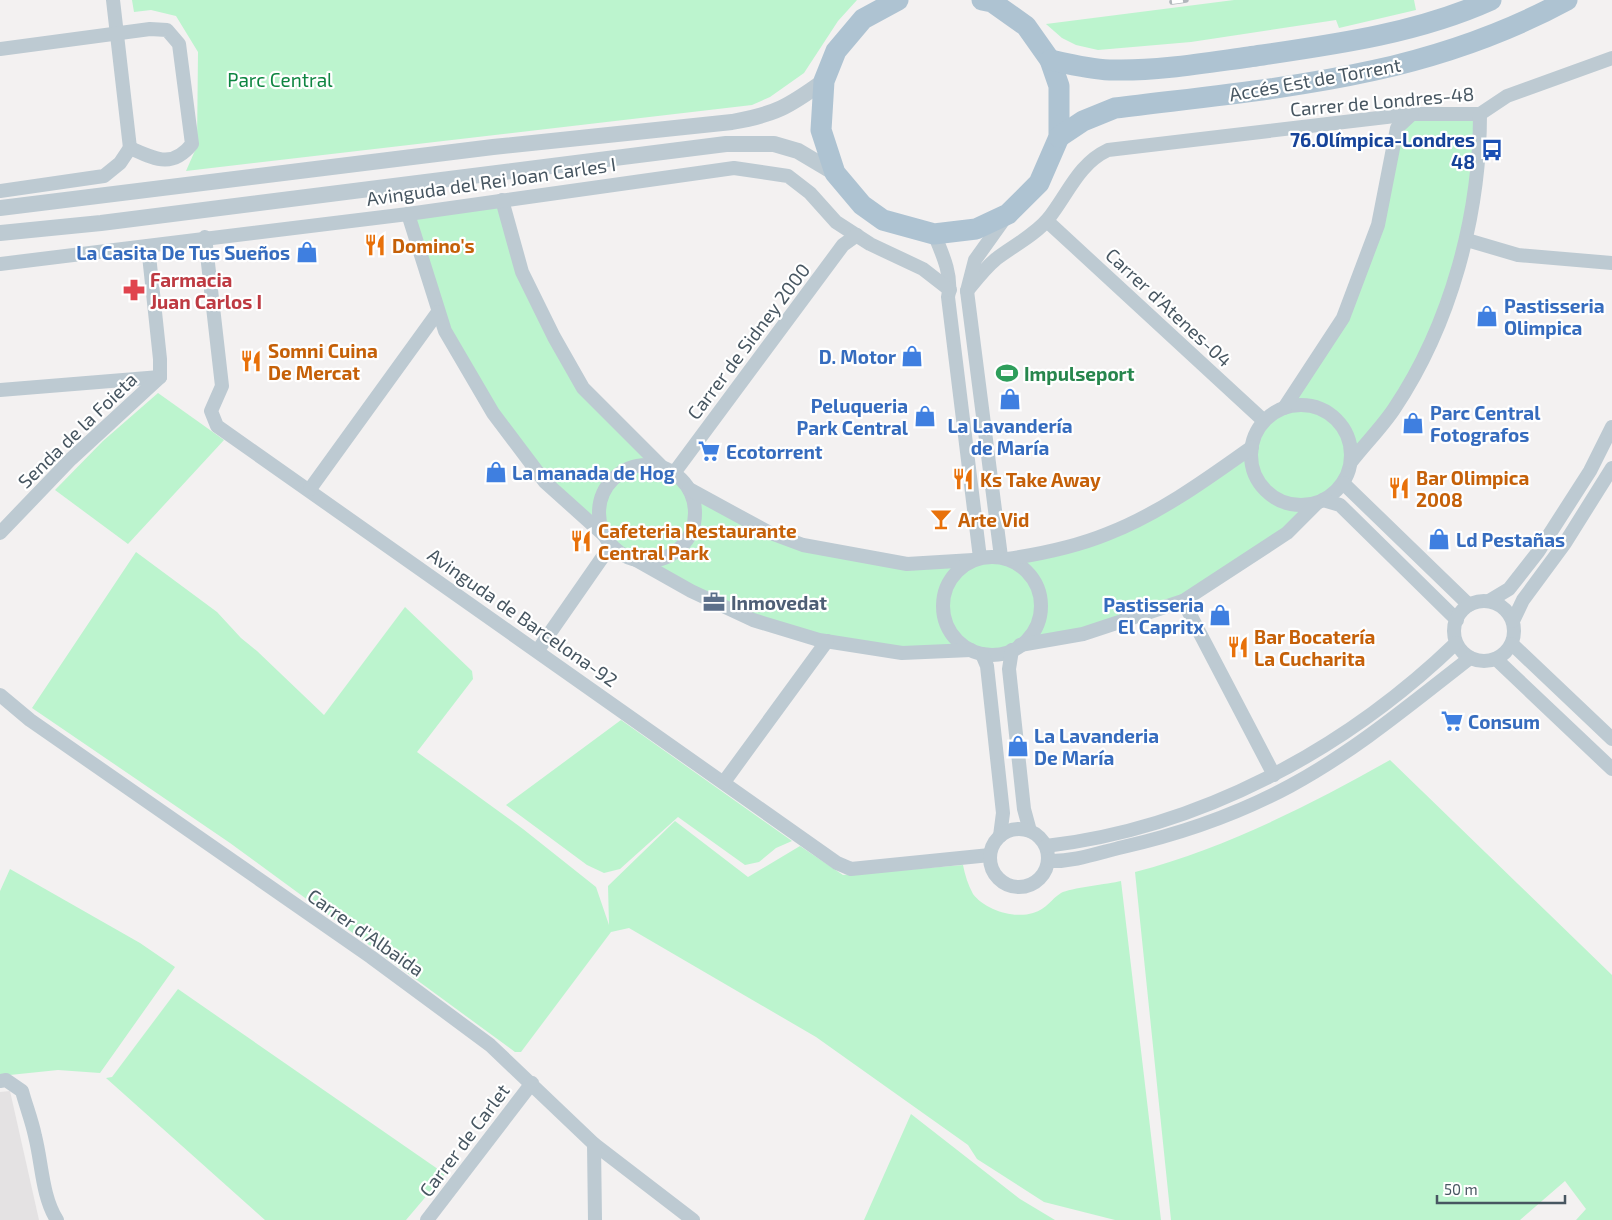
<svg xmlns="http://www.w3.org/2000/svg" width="1612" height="1220" font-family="'Exo 2',sans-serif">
	<rect width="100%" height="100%" fill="#f3f1f1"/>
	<!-- education -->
	<path fill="#e4e2e3" d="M10,1091L39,1220H0V1092Z"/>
	<!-- green -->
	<g fill="#bcf4ce">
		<path d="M132,0H857L838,21L804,73L770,97L752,105L186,171L197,146L198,52L176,16L151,10L134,12Z"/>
		<path d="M1234,0H1414L1416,10L1339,28L1336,20L1191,42L1098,50L1076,45L1062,38L1046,24Z"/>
		<path d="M1412,114H1480L1467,240L1426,352L1351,462L1343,483L1201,590L1136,618L982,654L953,632L971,650L902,653L753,620L611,545L545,482L445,331L408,217L502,200L522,272L567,360L662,467L674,473L689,489L768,532L907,564L1001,557L1107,535L1252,447L1264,421L1284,408L1343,318L1378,225L1397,128Z"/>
		<path d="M158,393L224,440L128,544L55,490L103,441Z"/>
		<path d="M136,552L217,612L241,638L257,651L324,715L405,607L472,671L473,679L417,752L523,829L596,887L609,925L608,886L675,821L748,877L800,846L843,875L963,865C965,875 968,885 973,894C985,910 1014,919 1033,913C1047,909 1051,899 1061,893C1070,888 1109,884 1121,881L1161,1220H1115L1044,1202L977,1159L968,1145L816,1037L629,928L611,932L521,1052H515L230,843L32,708Z"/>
		<path d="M621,720L792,841L776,848L759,862L745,865L678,817L620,869L604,873L587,865L506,805Z"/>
		<path d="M1390,760L1612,975V1220H1576L1586,1209L1565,1181L1520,1220H1171L1135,872C1226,848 1308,806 1390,760Z"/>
		<path d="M10,869L140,943L175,967L100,1073L58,1070L0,1076V891Z"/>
		<path d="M178,989L445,1174L406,1220H265L106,1078L112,1077Z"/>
		<path d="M911,1114L1020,1199L1055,1220H864Z"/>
	</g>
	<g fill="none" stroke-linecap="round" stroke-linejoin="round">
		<!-- minor -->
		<g stroke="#bdcad2" stroke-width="14">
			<path d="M113,0L130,148"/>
			<path d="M0,49L150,29L167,30L179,44L192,144C172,169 155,159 130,148"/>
			<path d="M0,191L104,176L120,163L130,148"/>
			<path d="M502,200L522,272L554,337L583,388L662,467"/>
			<path d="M408,214L445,331L493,413L545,482L604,535"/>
			<path d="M1047,221L1264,421"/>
			<path d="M934,234C942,253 953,276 948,297L980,558"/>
			<path d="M205,237L222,386L211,411L217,426L837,863L851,869L990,855"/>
			<path d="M1467,240L1518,255L1612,263"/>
			<path d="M148,246L160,359V377"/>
			<path d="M0,264L408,214L734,168L788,176L810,193L836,222L870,244L923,269L950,290"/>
			<path d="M967,291C976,280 985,268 996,259C1013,246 1035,235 1048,219C1068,194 1078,164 1108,150L1412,114H1480L1507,96L1612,58"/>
			<path d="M0,390L160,377"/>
			<circle cx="1301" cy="455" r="50"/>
			<path d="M1284,408L1343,318L1378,225L1397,128L1412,114"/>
			<path d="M1351,462C1365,444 1382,427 1394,409C1451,324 1480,215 1480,114"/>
			<circle cx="647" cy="513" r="48"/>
			<path d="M674,473L843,245L857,235"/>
			<path d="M1343,483L1469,605"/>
			<path d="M310,489L438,312"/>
			<path d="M689,489L768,532L803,545L907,564L973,560"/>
			<path d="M1323,500L1340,505L1457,620"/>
			<path d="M0,533L71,459L160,377"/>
			<path d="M1001,557L967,291L975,260L1005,218"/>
			<circle cx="992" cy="606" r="49"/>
			<path d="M1007,559C1041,554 1075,547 1107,534C1159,514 1207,479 1252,447"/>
			<path d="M636,560L691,591L753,620L819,640L902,653L971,650"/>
			<circle cx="1484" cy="631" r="30"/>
			<path d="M1183,601L1274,775"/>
			<path d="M1489,601L1509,589L1538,552L1590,471L1612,427"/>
			<path d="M1513,621L1523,600L1565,543L1612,468"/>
			<path d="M1512,644L1612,739"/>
			<path d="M1020,645L1083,634L1183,601L1287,533L1317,503"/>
			<path d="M538,650L611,545"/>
			<path d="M1012,650L1009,669L1024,809L1030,831"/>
			<path d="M982,654L987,666L1003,813L1000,836"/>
			<path d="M1496,659L1612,769"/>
			<path d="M0,695L30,720L371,957L490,1045L594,1144L693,1220"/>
			<path d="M724,782L827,641"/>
			<circle cx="1019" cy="858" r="29"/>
			<path d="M1046,846C1200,828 1345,750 1456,643"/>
			<path d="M1048,861C1074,862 1098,853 1123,847C1180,834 1238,814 1290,786C1355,751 1412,703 1470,658"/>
			<path d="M0,1081L6,1080L22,1091C26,1106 32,1121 35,1136C42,1163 42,1197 57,1220"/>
			<path d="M594,1144L595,1220"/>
			<path d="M427,1220L532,1083"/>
		</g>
		<!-- tertiary -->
		<g stroke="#bdcad2" stroke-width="16">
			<path d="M0,208L493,147L732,122C776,114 788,107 824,81"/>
			<path d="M0,233L101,223L726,144H774L798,151L835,173"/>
		</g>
		<!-- primary -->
		<g stroke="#aec3d2" stroke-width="21">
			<path d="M898,0L863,19L836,51L824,81L821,130L835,173L862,205L883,220L934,234L976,229L1008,214L1039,183L1059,137V86L1050,60L1026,26L992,2L982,0"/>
			<path d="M1050,60C1071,64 1092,70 1114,70C1158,71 1205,63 1249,57C1331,45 1416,34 1491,0"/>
			<path d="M1059,137L1083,121L1115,108C1275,88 1422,79 1567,0"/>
		</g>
		<!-- rail casing -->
		<g stroke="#b2b7bc" stroke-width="5.5">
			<path id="rail" d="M1172,2L1186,0"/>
		</g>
		<!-- rail -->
		<use href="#rail" stroke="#fff" stroke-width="4" stroke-dasharray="11" stroke-linecap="butt"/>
	</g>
	<!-- icons -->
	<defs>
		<g id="bus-bare" transform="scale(1.725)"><path d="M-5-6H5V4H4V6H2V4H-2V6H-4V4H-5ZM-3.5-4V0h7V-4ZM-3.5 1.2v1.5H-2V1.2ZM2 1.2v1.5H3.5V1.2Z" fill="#1a4fb4" stroke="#fff" stroke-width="2.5" paint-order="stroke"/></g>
		<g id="restaurant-bare" transform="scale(1.725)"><path d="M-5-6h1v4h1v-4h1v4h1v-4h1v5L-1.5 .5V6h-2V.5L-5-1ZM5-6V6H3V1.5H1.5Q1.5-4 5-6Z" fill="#e8710a" stroke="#fff" stroke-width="2.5" paint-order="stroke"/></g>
		<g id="shop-bare" transform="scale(1.725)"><path d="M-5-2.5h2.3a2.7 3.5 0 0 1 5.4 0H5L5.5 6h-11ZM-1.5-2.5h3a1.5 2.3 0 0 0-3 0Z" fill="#3f7fe0" stroke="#fff" stroke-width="2.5" paint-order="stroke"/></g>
		<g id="pharmacy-bare" transform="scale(1.725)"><path d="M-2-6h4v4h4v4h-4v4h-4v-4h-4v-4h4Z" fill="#e0444e" stroke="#fff" stroke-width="2.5" paint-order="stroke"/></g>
		<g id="stadium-bare" transform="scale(1.725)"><path d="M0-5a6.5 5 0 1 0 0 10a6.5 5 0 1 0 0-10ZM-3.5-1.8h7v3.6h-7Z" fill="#2e9e5b" stroke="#fff" stroke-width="2.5" paint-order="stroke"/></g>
		<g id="supermarket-bare" transform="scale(1.725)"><path d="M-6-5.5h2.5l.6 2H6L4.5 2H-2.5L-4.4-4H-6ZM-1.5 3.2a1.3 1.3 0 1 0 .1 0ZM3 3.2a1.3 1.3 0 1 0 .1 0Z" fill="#3f7fe0" stroke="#fff" stroke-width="2.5" paint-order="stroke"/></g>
		<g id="bar-bare" transform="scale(1.725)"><path d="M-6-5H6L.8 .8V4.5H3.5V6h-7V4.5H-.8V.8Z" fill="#e8710a" stroke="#fff" stroke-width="2.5" paint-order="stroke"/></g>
		<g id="office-bare" transform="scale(1.725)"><path d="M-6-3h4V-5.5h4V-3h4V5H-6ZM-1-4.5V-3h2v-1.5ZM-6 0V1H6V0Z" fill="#5c6f8a" stroke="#fff" stroke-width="2.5" paint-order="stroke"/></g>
	</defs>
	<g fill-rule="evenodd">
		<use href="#bus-bare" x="1492" y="150"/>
		<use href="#restaurant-bare" x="375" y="245"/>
		<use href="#shop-bare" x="307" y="252"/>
		<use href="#pharmacy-bare" x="134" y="290"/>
		<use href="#shop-bare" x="1487" y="316"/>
		<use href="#shop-bare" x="912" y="356"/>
		<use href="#restaurant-bare" x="251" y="361"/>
		<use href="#stadium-bare" x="1007" y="373"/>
		<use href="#shop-bare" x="1010" y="399"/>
		<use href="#shop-bare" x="925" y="416"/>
		<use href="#shop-bare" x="1413" y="423"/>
		<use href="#supermarket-bare" x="709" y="451"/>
		<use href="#shop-bare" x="496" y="472"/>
		<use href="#restaurant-bare" x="963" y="479"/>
		<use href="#restaurant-bare" x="1399" y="488"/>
		<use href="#bar-bare" x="941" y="519"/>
		<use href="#shop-bare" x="1439" y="539"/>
		<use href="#restaurant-bare" x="581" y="541"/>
		<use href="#office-bare" x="714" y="602"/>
		<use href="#shop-bare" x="1220" y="615"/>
		<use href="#restaurant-bare" x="1238" y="647"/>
		<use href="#supermarket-bare" x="1452" y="721"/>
		<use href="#shop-bare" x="1018" y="746"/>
	</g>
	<g text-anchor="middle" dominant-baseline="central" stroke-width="4.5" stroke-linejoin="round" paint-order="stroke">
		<!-- park labels -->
		<g font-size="19" fill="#0e8541" stroke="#fff">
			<text x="280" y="79">Parc Central</text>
		</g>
		<!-- street labels -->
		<g font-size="19" fill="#475661" stroke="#fff">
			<text transform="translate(1315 79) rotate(-10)">Accés Est de Torrent</text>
			<text transform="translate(1382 101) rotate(-5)">Carrer de Londres-48</text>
			<text transform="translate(491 181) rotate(-8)">Avinguda del Rei Joan Carles I</text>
			<text transform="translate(1169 307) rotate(43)">Carrer d'Atenes-04</text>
			<text transform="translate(748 341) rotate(-53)">Carrer de Sidney 2000</text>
			<text transform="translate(77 430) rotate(-44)">Senda de la Foieta</text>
			<text transform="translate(523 617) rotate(35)">Avinguda de Barcelona-92</text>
			<text transform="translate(366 932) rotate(35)">Carrer d'Albaida</text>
			<text transform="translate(464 1140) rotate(-53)">Carrer de Carlet</text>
		</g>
		<!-- transit labels -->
		<g font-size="19" font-weight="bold" fill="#164399" stroke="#fff" text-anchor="end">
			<text x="1475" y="139">76.Olímpica-Londres<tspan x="1475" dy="22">48</tspan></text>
		</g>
		<!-- food labels -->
		<g font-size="19" font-weight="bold" fill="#c56008" stroke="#fff" text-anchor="start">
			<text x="392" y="245">Domino's</text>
			<text x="268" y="350">Somni Cuina<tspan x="268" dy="22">De Mercat</tspan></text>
			<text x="1416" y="477">Bar Olimpica<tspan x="1416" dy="22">2008</tspan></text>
			<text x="980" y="479">Ks Take Away</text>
			<text x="958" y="519">Arte Vid</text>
			<text x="598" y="530">Cafeteria Restaurante<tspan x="598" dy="22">Central Park</tspan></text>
			<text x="1254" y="636">Bar Bocatería<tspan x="1254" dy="22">La Cucharita</tspan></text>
		</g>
		<!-- shop labels -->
		<g font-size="19" font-weight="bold" fill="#366cbe" stroke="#fff" text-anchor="start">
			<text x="290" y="252" text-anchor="end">La Casita De Tus Sueños</text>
			<text x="1504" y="305">Pastisseria<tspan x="1504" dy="22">Olimpica</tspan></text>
			<text x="896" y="356" text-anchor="end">D. Motor</text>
			<text x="908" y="405" text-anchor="end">Peluqueria<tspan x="908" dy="22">Park Central</tspan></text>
			<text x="1430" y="412">Parc Central<tspan x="1430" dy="22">Fotografos</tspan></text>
			<text x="1010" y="425" text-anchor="middle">La Lavandería<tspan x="1010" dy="22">de María</tspan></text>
			<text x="726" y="451">Ecotorrent</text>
			<text x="512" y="472">La manada de Hog</text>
			<text x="1456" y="539">Ld Pestañas</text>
			<text x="1204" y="604" text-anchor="end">Pastisseria<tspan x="1204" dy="22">El Capritx</tspan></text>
			<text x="1468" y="721">Consum</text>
			<text x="1034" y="735">La Lavanderia<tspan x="1034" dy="22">De María</tspan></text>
		</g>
		<!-- health labels -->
		<g font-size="19" font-weight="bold" fill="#be3a42" stroke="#fff" text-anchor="start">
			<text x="150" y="279">Farmacia<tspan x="150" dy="22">Juan Carlos I</tspan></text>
		</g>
		<!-- leisure labels -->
		<g font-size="19" font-weight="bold" fill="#27864d" stroke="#fff" text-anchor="start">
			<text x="1024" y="373">Impulseport</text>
		</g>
		<!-- service labels -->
		<g font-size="19" font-weight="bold" fill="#4e5e75" stroke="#fff" text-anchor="start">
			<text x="731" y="602">Inmovedat</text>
		</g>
	</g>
	<!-- scale -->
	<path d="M1437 1195v8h128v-8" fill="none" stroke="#475661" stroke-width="2.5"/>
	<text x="1444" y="1195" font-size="15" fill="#475661" stroke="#ffffff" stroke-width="4" paint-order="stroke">50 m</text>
</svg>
